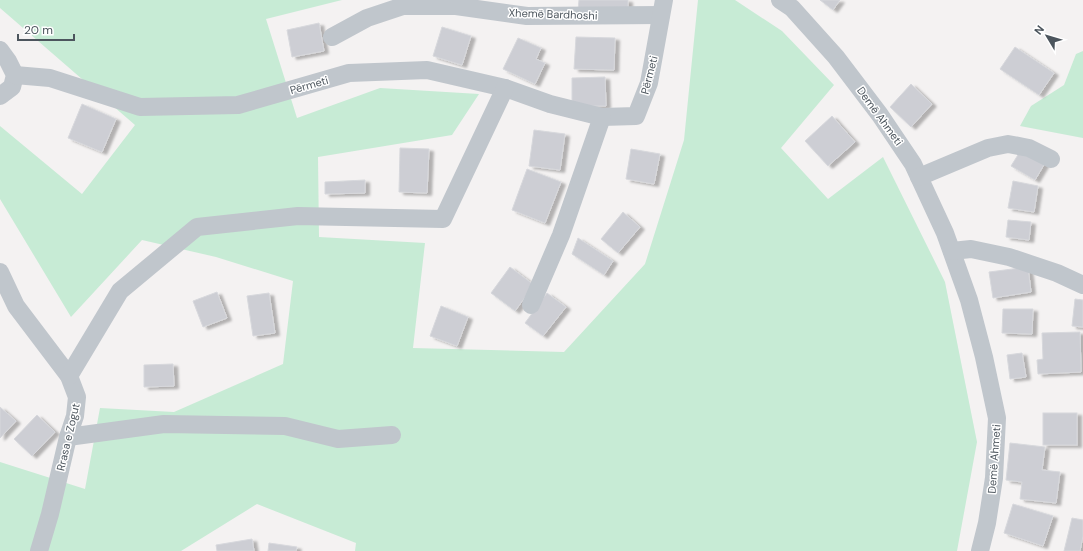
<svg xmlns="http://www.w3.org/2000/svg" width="1083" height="551" font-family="'DM Sans',sans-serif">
	<defs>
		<filter id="shadow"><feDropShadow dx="4.5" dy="2.5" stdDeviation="1" flood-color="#0004"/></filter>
	</defs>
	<rect width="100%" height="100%" fill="#f4f2f2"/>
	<!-- green -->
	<g fill="#c7ebd5">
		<path d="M0,0H342L266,19L297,118L380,88L479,94L452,135L318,157L319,237L425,243L413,348L564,352L645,264L684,140L698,0H735L782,31L834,85L781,148L828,199L883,157L945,282L977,442L957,551H355L356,543L257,504L181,551H0V462L85,489L100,408L174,412L283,364L293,281L216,257L142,240L71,317L0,199V126L82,194L135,125L0,8Z"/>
		<path d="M1083,51V138L1020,126L1031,106L1064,85L1076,54Z"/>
	</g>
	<!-- building -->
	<g fill="#cdced4" stroke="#d7d8dc" filter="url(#shadow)">
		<path d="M579,0H628V10H578Z"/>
		<path d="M820,0H840L833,10Z"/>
		<path d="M319,23L324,51L292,57L287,30Z"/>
		<path d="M442,27L471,36L462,65L433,56Z"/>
		<path d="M576,37L615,38L614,70L574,69Z"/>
		<path d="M518,38L541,48L536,59L545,63L535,84L503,69Z"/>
		<path d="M1015,47L1054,73L1039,95L1000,69Z"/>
		<path d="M605,77L606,106H572V78Z"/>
		<path d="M911,84L932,104L911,127L890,107Z"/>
		<path d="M82,104L116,119L102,152L68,138Z"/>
		<path d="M832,116L855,142L828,166L805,141Z"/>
		<path d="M534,130L565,134L560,170L529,166Z"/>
		<path d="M400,148L429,149L427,193L399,192Z"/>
		<path d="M631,149L660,154L654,184L626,179Z"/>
		<path d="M1021,150L1045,163L1035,180L1011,166Z"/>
		<path d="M527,169L561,182L545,223L512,210Z"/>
		<path d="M365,180V193L325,194V182Z"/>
		<path d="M1013,181L1038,186L1034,212L1008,208Z"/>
		<path d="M623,212L640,227L618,253L601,239Z"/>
		<path d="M1008,220L1031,222L1029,240L1006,237Z"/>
		<path d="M578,238L613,261L604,275L572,254Z"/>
		<path d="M510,267L534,285L515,311L491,293Z"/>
		<path d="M1028,267L1031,292L993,298L989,272Z"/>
		<path d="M217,292L227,318L203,327L193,301Z"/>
		<path d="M269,293L275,333L253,336L247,296Z"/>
		<path d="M547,293L566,307L543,336L525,323Z"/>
		<path d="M1075,299L1083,300V327L1072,326Z"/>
		<path d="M441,306L468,317L457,346L430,336Z"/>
		<path d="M1003,309H1033L1032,334L1002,333Z"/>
		<path d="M1080,332L1081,372L1038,374L1037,360L1043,359L1042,333Z"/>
		<path d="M1022,353L1026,377L1010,379L1007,355Z"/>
		<path d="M173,364L174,386L144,387V365Z"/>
		<path d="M0,407L16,421L0,438Z"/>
		<rect x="1043" y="413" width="34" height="32"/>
		<path d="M37,415L55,432L32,456L14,439Z"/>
		<path d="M1010,443L1045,447L1042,470L1060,472L1056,503L1020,499L1022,482L1006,480Z"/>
		<path d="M1013,504L1053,516L1043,546L1004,533Z"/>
		<path d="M1072,518L1083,520V536L1080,551H1064Z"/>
		<path d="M252,539L254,551H217L216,545Z"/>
		<path d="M269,543L297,547L296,551H268Z"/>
	</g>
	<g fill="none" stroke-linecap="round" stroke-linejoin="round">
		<!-- street -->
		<g stroke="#c0c6cc" stroke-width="18">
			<path d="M780,0L792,8L836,57L880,115L913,164L945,233L969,300L984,357L997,418L994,478L987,523L980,551"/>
			<path d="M332,37L367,18L403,6H456L527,16L661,15"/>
			<path d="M0,50L8,61L15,75L12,87L0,96"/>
			<path d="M15,75L50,78L140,107L238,105L349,73L427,70L505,88L550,104L602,117L636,116L649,83L664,0"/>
			<path d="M919,177L988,148L1008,144L1029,148L1051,159"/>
			<path d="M952,251L971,249L1009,257L1057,273L1083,285"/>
			<path d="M0,272L16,306L69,376L77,397L75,416L68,437L50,514L39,551"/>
			<path d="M531,305L561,235L602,117"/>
			<path d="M69,376L120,291L197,227L298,216L443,219L505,88"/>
			<path d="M68,437L164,424L285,426L338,439L392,435"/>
		</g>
	</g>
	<g text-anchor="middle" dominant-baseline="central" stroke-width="3" stroke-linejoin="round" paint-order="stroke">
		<!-- street labels -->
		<g font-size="11" fill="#4c555d" stroke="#fff">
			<text transform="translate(553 14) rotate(2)">Xhemë Bardhoshi</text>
			<text transform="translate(649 75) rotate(-76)">Përmeti</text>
			<text transform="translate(309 85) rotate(-16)">Përmeti</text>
			<text transform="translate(880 116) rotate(54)">Demë Ahmeti</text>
			<text transform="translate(68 437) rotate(-77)">Rrasa e Zogut</text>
			<text transform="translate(994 459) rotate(-86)">Demë Ahmeti</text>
		</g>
	</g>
	<!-- north arrow -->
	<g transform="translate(1047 36) rotate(308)" stroke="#ffffff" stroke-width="3" paint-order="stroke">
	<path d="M0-3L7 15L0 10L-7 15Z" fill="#4c555d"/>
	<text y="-6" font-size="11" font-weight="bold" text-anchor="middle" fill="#4c555d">N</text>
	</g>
	<!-- scale -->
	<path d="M18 34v6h56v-6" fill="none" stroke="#4c555d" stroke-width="2"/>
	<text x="24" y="34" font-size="12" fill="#4c555d" stroke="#ffffff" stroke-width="3" paint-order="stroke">20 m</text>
</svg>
